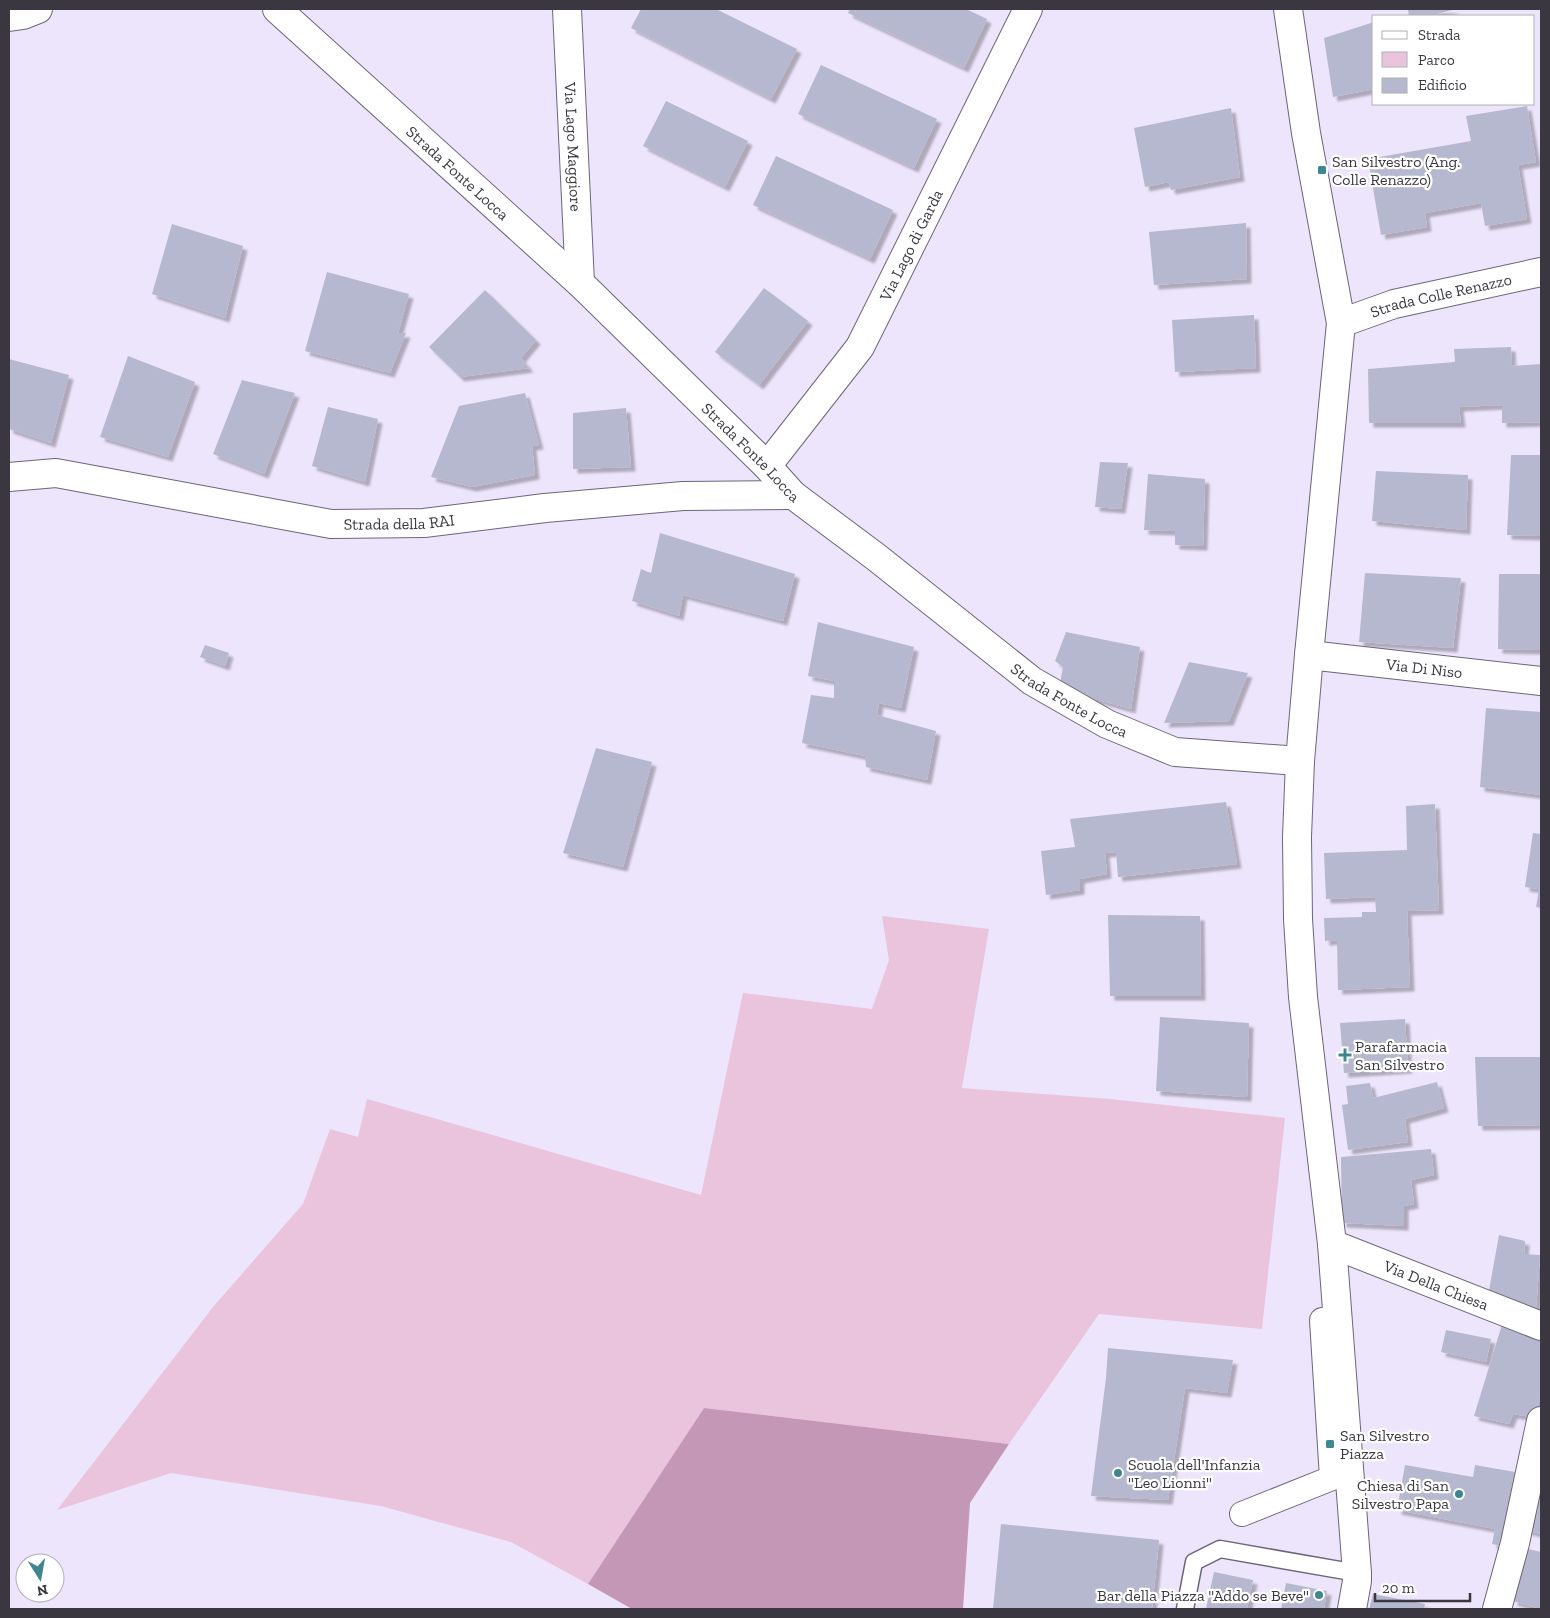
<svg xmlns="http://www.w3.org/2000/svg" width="1550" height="1618" font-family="'Zilla Slab',serif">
	<defs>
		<filter id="shadow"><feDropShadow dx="4.5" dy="4.5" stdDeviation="1" flood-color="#0004"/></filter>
	</defs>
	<rect width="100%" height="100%" fill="#ede5fc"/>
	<!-- green -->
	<path fill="#eac3dd" d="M882,916L989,929L962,1088L1110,1099L1285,1118L1262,1329L1099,1314L1009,1444L704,1408L588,1584L511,1542L381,1506L171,1473L57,1510L213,1307L303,1204L330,1129L358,1137L367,1099L701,1195L743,993L872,1009L889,960Z"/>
	<!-- forest -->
	<path fill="#c597b6" d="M704,1408L1009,1444L970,1503L963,1609H632L588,1584Z"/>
	<!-- building -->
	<g fill="#b6b8cf" filter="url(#shadow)">
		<path d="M641,9H716L797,49L771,99L631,28Z"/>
		<path d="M850,9H966L987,19L964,68L848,13Z"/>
		<path d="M1408,9H1456L1429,16H1409Z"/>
		<path d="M1374,22V89L1333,97L1324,38Z"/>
		<path d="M821,65L937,119L914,168L798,114Z"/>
		<path d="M666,101L748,141L725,187L643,146Z"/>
		<path d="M1527,106L1536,162L1518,165L1527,219L1485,226L1481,203L1425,213L1427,227L1381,235L1368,159L1471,141L1466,116Z"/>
		<path d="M1231,108L1240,177L1171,190L1169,182L1145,187L1134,128Z"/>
		<path d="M776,156L893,210L870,259L753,205Z"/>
		<path d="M1246,223L1247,279L1154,285L1149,232Z"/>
		<path d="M172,224L243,246L225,318L152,294Z"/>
		<path d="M327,272L409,294L398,333H406L390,373L305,351Z"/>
		<path d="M764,288L808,321L759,385L715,352Z"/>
		<path d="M485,290L536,340L521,358L529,368L460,377L429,347Z"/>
		<path d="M1254,315L1256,368L1175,372L1172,320Z"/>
		<path d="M1511,347L1512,366L1541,364V422L1502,423V405L1459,407L1461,423H1369L1368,369L1455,362L1454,349Z"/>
		<path d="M128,356L195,382L168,457L100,437Z"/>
		<path d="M9,359L69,375L51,443L9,429Z"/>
		<path d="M242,380L295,393L264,474L213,454Z"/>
		<path d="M525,393L539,445L532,446L535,475L472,487L431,477L459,406Z"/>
		<path d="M328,407L378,419L365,482L312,466Z"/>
		<path d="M626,408L631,467L573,469V413Z"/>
		<path d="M1511,455H1541V536L1507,535Z"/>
		<path d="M1100,462L1128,463L1121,509L1095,507Z"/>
		<path d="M1376,471L1468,475L1466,530L1372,521Z"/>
		<path d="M1148,474L1205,479L1203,546L1175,545V531L1144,530Z"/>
		<path d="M660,533L795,574L783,621L683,595L679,616L632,601L641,569L651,573Z"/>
		<path d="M1365,573L1461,578L1453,648L1359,642Z"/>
		<path d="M1499,574H1541V650L1498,649Z"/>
		<path d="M818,622L914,647L901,708L879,703L877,715L936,731L927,780L866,767L865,756L802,743L811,695L834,698V681L808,676Z"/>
		<path d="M1066,632L1140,647L1131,709L1059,689L1063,667L1055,661Z"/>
		<path d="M205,645L229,653L225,666L200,657Z"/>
		<path d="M1189,662L1248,673L1229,721L1164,723Z"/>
		<path d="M1486,708L1541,712V795L1480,787Z"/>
		<path d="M596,748L652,762L623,867L563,853Z"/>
		<path d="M1226,802L1237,864L1118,877L1116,852L1105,853L1107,874L1080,879V890L1046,895L1041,851L1075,847L1070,819Z"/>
		<path d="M1435,804L1439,910L1407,911L1410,987L1338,990L1337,940L1325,941L1324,918L1362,917V912H1376L1375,897L1326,899L1324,853L1407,850L1406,806Z"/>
		<path d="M1533,833L1541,834V908L1536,907L1539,889L1525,887Z"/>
		<path d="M1108,915L1200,916L1201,996H1110Z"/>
		<path d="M1160,1017L1249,1023L1247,1097L1156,1091Z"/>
		<path d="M1405,1019L1408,1069L1344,1073L1340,1023Z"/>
		<path d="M1475,1057H1541V1125L1478,1126Z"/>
		<path d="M1437,1082L1444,1108L1405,1119L1408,1142L1348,1150L1342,1105L1348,1104L1346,1086L1370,1083L1373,1098Z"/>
		<path d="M1431,1149L1434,1175L1411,1180L1414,1204L1404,1206V1226L1342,1223L1341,1157Z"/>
		<path d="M1499,1235L1525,1241L1524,1254L1540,1255L1536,1309L1488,1296Z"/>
		<path d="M1504,1318L1541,1337V1393L1535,1418L1513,1414L1509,1424L1474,1416Z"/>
		<path d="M1446,1330L1491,1339L1486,1362L1441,1352Z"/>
		<path d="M1108,1348L1233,1360L1227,1393L1185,1388L1168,1500L1091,1496L1106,1378Z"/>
		<path d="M1405,1465L1473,1477L1475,1465L1521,1473L1507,1547L1492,1544L1495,1529L1397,1510Z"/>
		<path d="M1541,1476V1534L1525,1530Z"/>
		<path d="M1001,1524L1159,1540L1152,1609H993Z"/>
		<path d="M1524,1548L1541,1552V1609L1513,1601Z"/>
		<path d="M1214,1572L1253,1580L1247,1609H1206Z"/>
		<path d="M1286,1583L1327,1591L1324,1609H1281Z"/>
		<path d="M1373,1594L1425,1604L1424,1609H1369Z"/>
	</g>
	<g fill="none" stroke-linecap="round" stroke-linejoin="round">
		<!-- service casing -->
		<g stroke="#6c6579" stroke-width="19">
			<path id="service" d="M1185,1609L1194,1562L1220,1549L1357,1573"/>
		</g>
		<!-- pedestrian casing -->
		<g stroke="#6c6579" stroke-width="26">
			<path id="pedestrian" d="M1242,1514L1332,1478L1322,1320L1328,1319"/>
		</g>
		<!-- minor casing -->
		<g stroke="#6c6579" stroke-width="30">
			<g id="minor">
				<path id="s1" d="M277,9L580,283L767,466L793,495L876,557L1032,681L1107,724L1175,752L1300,761"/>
				<path id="s2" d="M567,9L580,283"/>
				<path d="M9,17L23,15L38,9"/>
				<path id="s3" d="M767,466L860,347L1028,9"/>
				<path id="s4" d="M9,477L56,473L331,524L424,523L545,508L683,496L793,495"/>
				<path id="s5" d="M1309,655L1541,681"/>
				<path id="s6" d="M1332,1244L1541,1326"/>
				<path d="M1497,1609L1515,1543L1541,1421"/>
			</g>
		</g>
		<!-- tertiary casing -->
		<g stroke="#6c6579" stroke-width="30">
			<g id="tertiary">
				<path d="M1288,9L1306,133L1341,323L1309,655L1300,761L1297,837L1298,919L1303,997L1332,1244L1357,1573V1581L1352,1609"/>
				<path id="s7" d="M1341,323L1394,304L1541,272"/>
			</g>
		</g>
		<!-- service -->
		<use href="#service" stroke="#fff" stroke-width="16"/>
		<!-- pedestrian -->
		<use href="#pedestrian" stroke="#fff" stroke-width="24"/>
		<!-- minor -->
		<use href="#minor" stroke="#fff" stroke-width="28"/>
		<!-- tertiary -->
		<use href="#tertiary" stroke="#fff" stroke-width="28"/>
	</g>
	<!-- markers -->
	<g fill="#3f868f" stroke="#fff" stroke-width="2">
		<rect x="1317" y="165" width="10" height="10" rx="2.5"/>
		<path d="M1342.5 1047.5h5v5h5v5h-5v5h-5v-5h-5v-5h5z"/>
		<rect x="1325" y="1439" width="10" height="10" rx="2.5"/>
		<circle cx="1118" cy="1473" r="5"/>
		<circle cx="1459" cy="1494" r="5"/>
		<circle cx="1319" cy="1595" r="5"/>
	</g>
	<g text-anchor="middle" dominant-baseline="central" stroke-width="4.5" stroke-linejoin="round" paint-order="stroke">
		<!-- street labels -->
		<g font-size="16" fill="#3a3740" stroke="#fff">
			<text stroke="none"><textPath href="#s2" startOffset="138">Via Lago Maggiore</textPath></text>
			<text stroke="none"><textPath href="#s1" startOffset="244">Strada Fonte Locca</textPath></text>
			<text stroke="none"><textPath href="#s3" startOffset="265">Via Lago di Garda</textPath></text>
			<text stroke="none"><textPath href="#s7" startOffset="104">Strada Colle Renazzo</textPath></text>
			<text stroke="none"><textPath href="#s1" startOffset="649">Strada Fonte Locca</textPath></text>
			<text stroke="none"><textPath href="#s4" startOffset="395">Strada della RAI</textPath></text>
			<text stroke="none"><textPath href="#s5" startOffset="116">Via Di Niso</textPath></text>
			<text stroke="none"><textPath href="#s1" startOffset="1054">Strada Fonte Locca</textPath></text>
			<text stroke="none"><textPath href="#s6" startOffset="112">Via Della Chiesa</textPath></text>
		</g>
		<!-- poi labels -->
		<g font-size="16" fill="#3a3740" stroke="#fff" text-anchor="start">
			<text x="1332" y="161">San Silvestro (Ang.<tspan x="1332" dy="18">Colle Renazzo)</tspan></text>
			<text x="1355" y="1046">Parafarmacia<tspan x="1355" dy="18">San Silvestro</tspan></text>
			<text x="1340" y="1435">San Silvestro<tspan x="1340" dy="18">Piazza</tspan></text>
			<text x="1128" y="1464">Scuola dell'Infanzia<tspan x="1128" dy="18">"Leo Lionni"</tspan></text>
			<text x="1449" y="1485" text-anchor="end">Chiesa di San<tspan x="1449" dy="18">Silvestro Papa</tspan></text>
			<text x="1309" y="1595" text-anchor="end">Bar della Piazza "Addo se Beve"</text>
		</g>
	</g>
	<!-- border -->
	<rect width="1550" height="1618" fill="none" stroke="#3a3740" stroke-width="20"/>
	<!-- legend -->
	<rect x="1372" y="15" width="162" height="90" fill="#ffffff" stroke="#b0afb3"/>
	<rect x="1382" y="31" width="25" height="8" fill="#ffffff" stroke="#b0afb3"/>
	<text x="1418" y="40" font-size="15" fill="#3a3740">Strada</text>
	<rect x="1382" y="52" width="25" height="15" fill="#eac3dd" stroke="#b0afb3"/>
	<text x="1418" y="65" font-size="15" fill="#3a3740">Parco</text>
	<rect x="1382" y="78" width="25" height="15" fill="#b6b8cf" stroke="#b0afb3"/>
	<text x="1418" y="90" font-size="15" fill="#3a3740">Edificio</text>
	<!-- north arrow -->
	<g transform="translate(40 1578) rotate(169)"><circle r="24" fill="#ffffff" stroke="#b0afb3"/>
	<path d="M0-4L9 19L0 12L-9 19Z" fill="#3f868f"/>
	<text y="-8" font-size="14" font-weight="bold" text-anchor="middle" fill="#3a3740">N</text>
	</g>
	<!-- scale -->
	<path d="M1375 1593v8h95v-8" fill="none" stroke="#3a3740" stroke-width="2.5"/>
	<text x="1382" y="1593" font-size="15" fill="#3a3740" stroke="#ffffff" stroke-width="4" paint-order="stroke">20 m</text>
</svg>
